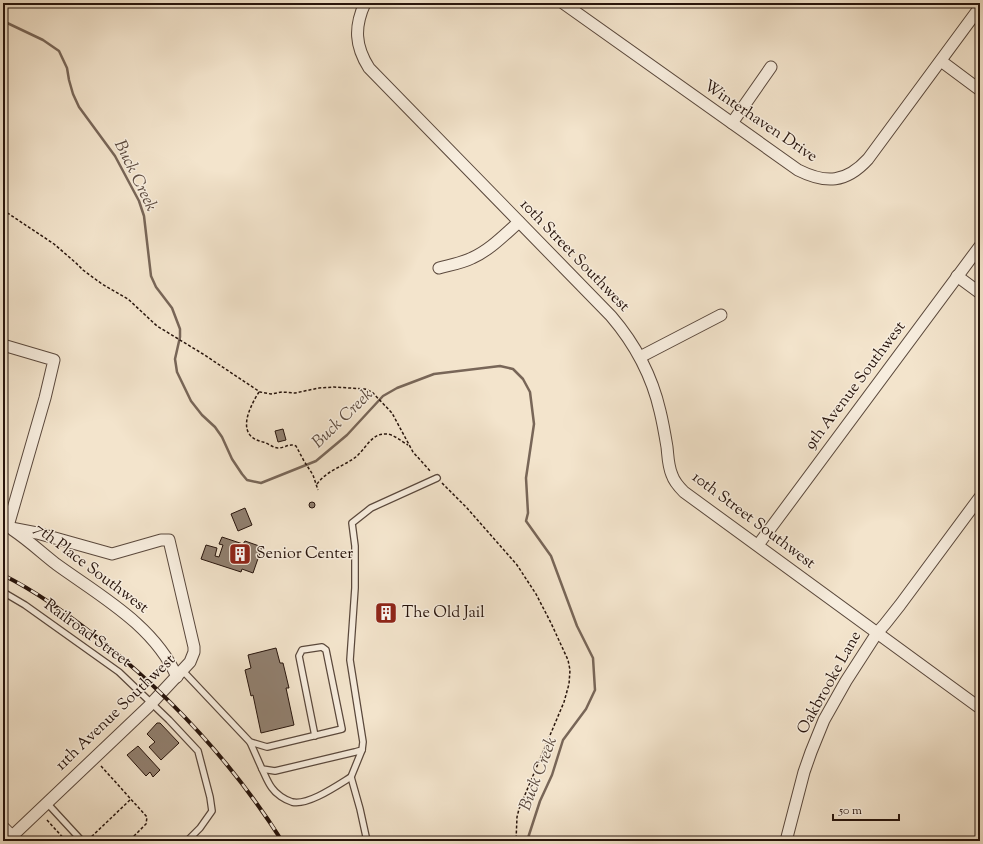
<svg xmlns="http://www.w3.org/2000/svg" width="983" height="844" font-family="'Sorts Mill Goudy',serif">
	<rect width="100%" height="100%" fill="#f3e4cc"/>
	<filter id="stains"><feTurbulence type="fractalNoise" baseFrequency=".005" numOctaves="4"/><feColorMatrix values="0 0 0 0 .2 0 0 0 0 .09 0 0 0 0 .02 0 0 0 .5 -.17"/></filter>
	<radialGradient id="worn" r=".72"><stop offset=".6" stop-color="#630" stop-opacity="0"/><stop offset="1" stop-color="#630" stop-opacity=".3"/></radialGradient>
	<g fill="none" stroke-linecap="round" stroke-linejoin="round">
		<!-- stream -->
		<path stroke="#786658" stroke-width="2.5" d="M3,21L43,40L59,51L67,68L69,80L73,94L79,107L115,156L139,201L144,216L151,276L156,287L172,308L180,329V337L175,359L177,372L191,401L202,415L215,427L222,437L232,459L242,474L247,480L261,483L316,461L347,435L383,396L397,388L434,374L500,366L513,369L523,379L530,392L534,424L526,478L528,513L526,521L551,556L577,626L593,658L595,690L586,709L563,740L552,775L540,801L527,841"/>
	</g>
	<!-- building -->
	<g fill="#918070" stroke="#27140c">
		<path d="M283,429L286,440L278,442L275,431Z"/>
		<circle cx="312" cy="505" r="3"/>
		<path d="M245,508L252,525L238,531L231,514Z"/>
		<path d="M222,537L243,544L245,541L262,547L253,573L242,569L241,572L201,559L206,545L217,548L215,556L219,557L223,545L219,544Z"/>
		<path d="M389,609L390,615L384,617L383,611Z"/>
		<path d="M276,648L280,663H283L289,688H286L294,725L261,733L253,695L251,696L245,670L251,668L248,655Z"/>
		<path d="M157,723H160L179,743L161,760L149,747L155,742L147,734Z"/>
		<path d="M138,746L160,770L153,777L150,772L146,776L127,755Z"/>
	</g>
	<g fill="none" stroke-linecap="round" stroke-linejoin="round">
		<!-- service casing -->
		<g stroke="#5a483c" stroke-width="8">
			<g id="service">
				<path d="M3,592L25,605L119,672L169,720L198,751L210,797L212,811L200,828L187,841"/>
				<path d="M183,671L250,742L267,747L342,729L326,650L322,647L302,650L299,656L315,736"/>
				<path d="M250,742L262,769L275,771L355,752L362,750L363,742L350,660L355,588V546L352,523L371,508L437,478"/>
				<path d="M362,750L351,777L360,809L367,841"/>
				<path d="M262,769C265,775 268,783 272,788C276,794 285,800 292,802C308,806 338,785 351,777"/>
				<path d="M47,803L82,841"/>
			</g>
		</g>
		<!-- minor casing -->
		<g stroke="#5a483c" stroke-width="13">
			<g id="minor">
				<path d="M365,3C354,27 355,46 369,68L611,316C635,344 652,376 660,411C663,423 665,435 667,447C668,456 668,466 672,475C674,481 679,487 684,492L980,708"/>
				<path d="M563,3L798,170C826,184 846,183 868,159L980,7"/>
				<path d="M941,61L980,90"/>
				<path d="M732,123L771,67"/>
				<path d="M439,268C450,265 462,263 472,258C490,250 504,235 519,222"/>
				<path d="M957,276L980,293"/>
				<path d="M3,345L54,360L45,398L8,526"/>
				<path d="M640,357L721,315"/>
				<path d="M3,525L11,528L37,533L112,554L161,540H169L194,647V652L190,662L148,707L7,841"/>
				<path d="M13,530C28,540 42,553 56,564C100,596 154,625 177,677"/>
				<path d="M758,545L980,246"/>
				<path d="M3,827L12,836"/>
				<path d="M786,841L804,772L811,752L824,720L846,681L877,633L885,624L900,605L980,497"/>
			</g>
		</g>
		<!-- path -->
		<g stroke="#27140c" stroke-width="1.5" stroke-dasharray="3 2" stroke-linecap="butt">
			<path d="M3,210L54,244L76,263L83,270L102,284L128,299L157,326L203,354L260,392L271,394L282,392L295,393L319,388L334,387L365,389L372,392L392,413L413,452L431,472"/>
			<path d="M259,392C249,408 235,436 263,442C268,443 273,448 278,448C285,448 289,443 296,446L304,461L313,475L318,490"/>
			<path d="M442,483L467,508L517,565L536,594L551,623L568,660L570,670L569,684L564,702L519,809L517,817L516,841"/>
			<path d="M317,484C327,470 345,466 357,456C366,448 372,433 386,434C394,434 402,442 408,445"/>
			<path d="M101,766L147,817L146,824L129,841"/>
			<path d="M47,820L66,841"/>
			<path d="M88,840L131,799"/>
		</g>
		<!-- service -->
		<use href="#service" stroke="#f7edde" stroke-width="5.5"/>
		<!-- minor -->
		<use href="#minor" stroke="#f7edde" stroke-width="11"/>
		<!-- rail casing -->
		<g stroke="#27140c" stroke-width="4">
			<path id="rail" d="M3,575C39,593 72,617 104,643C173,699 234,765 282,841"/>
		</g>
		<!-- rail -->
		<use href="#rail" stroke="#f7edde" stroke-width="2.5" stroke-dasharray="8" stroke-linecap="butt"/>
	</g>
	<!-- icons -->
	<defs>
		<g id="building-square" transform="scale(1.15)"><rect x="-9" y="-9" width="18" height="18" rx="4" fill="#8f2418" stroke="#f7edde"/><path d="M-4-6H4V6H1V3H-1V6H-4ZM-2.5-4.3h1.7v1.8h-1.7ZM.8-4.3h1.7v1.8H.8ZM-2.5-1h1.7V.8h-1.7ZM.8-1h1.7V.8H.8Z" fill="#fff"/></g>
	</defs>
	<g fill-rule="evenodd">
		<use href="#building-square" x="240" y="554"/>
		<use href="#building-square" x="386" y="613"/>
	</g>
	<g text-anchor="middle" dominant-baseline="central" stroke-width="3" stroke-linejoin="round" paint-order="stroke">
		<!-- street labels -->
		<g font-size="16" fill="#27140c" stroke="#f7edde">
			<text transform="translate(760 122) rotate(34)">Winterhaven Drive</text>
			<text transform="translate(574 256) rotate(46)">10th Street Southwest</text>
			<text transform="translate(856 386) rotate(-53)">9th Avenue Southwest</text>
			<text transform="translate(753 521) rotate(37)">10th Street Southwest</text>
			<text transform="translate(91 569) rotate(37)">7th Place Southwest</text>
			<text transform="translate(87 634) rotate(36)">Railroad Street</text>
			<text transform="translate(830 683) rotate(-61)">Oakbrooke Lane</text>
			<text transform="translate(116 713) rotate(-44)">11th Avenue Southwest</text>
		</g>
		<!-- poi labels -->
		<g font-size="16" fill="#27140c" stroke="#f7edde" text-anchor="start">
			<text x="256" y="554">Senior Center</text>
			<text x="402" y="613">The Old Jail</text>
		</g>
		<!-- water labels -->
		<g font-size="17" font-style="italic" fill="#5d4b3f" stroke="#f7edde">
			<text transform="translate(135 176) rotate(64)">Buck Creek</text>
			<text transform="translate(343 419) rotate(-44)">Buck Creek</text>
			<text transform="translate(539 774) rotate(-69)">Buck Creek</text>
		</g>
	</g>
	<!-- margin -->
	<rect width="983" height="844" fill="none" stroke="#f3e4cc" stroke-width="16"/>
	<rect x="4" y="4" width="975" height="836" fill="none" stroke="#27140c" stroke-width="2"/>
	<rect x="8" y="8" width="967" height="828" fill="none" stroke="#27140c"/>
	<!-- scale -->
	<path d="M833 814v6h66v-6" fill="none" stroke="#27140c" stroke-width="2"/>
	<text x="839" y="814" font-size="12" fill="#27140c" stroke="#f7edde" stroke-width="3" paint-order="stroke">50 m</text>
	<rect width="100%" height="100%" filter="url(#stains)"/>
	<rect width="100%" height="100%" fill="url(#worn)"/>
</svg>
